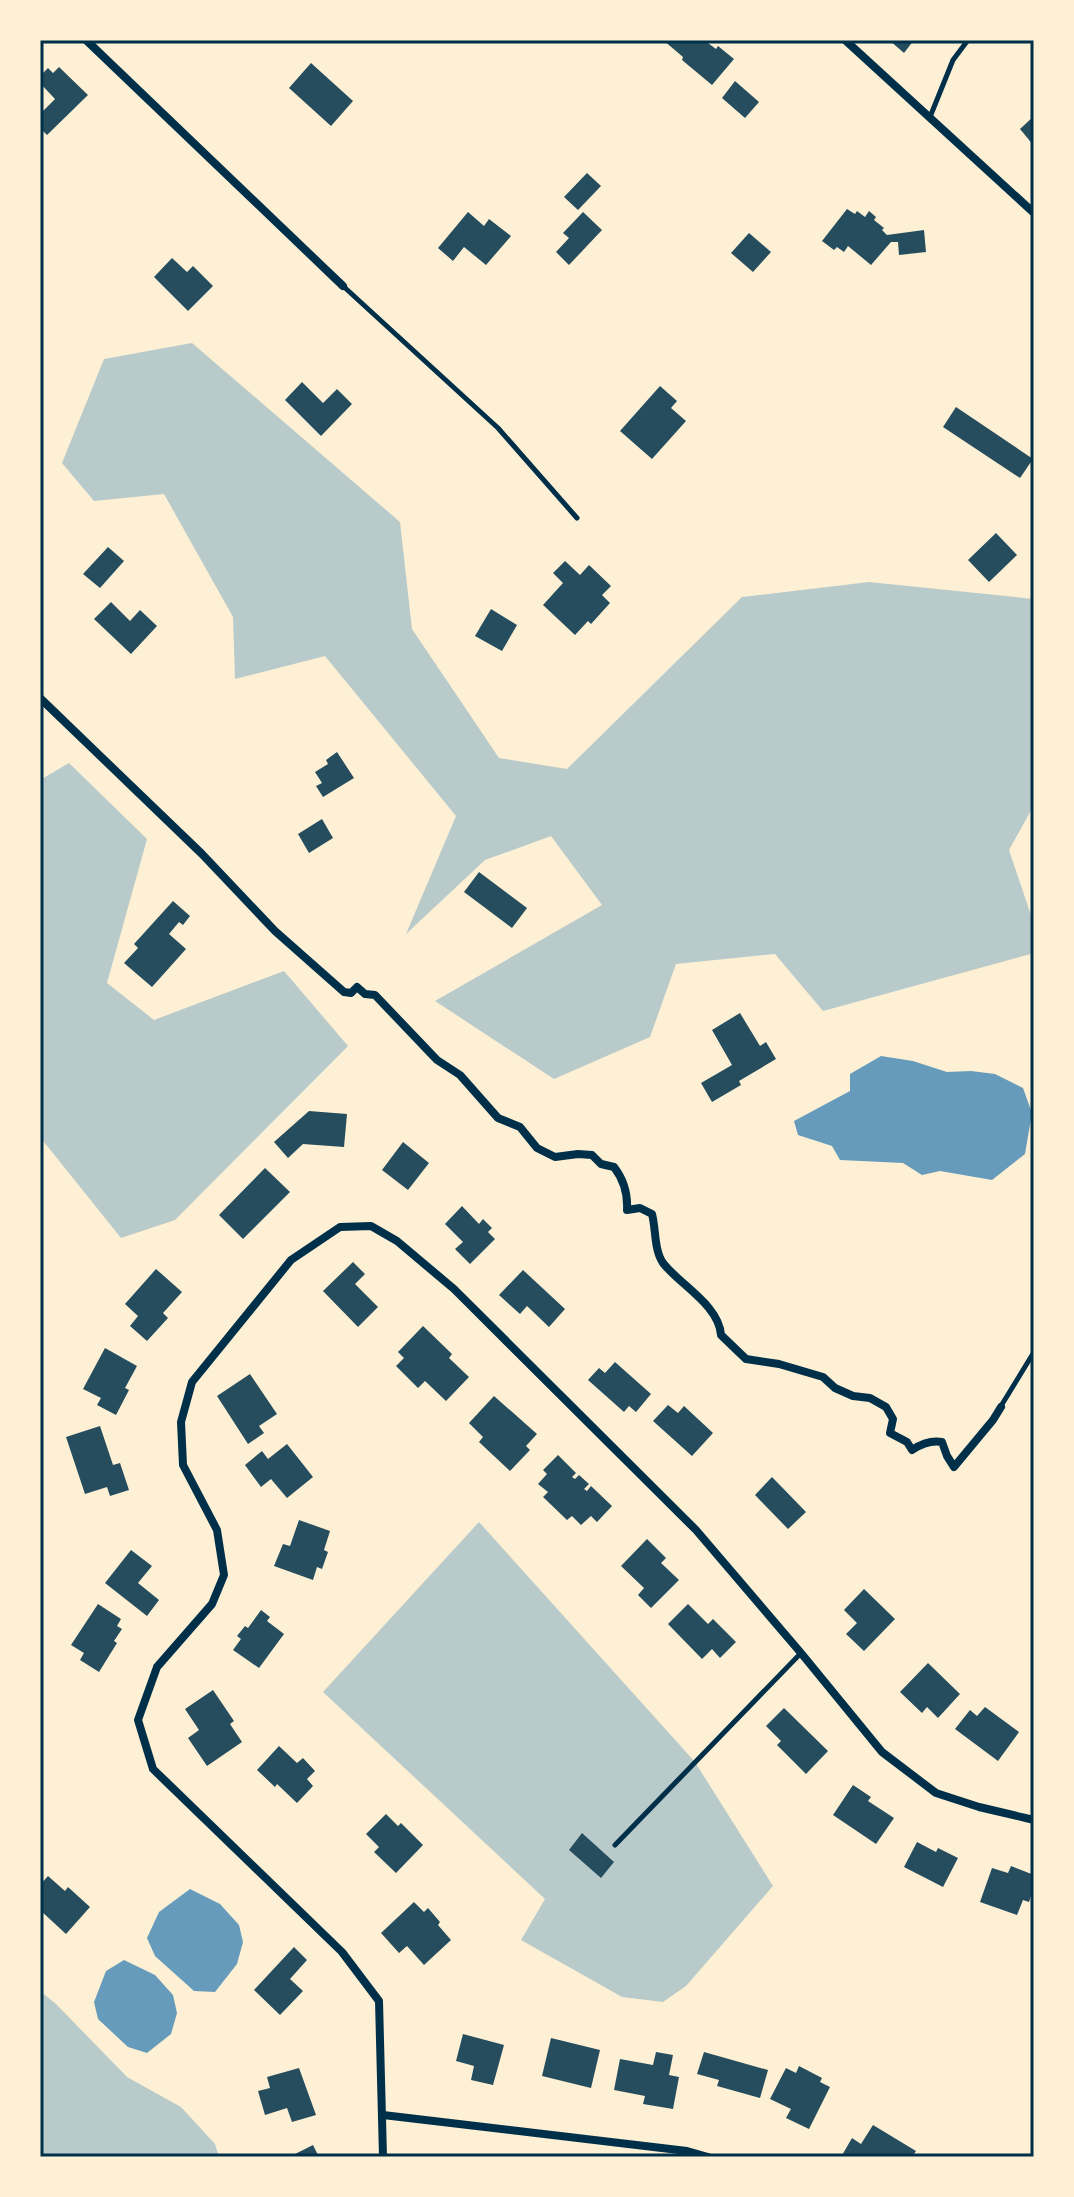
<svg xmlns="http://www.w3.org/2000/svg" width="1074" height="2197" font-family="Figtree,sans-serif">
	<rect width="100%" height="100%" fill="#fdf0d5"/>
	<!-- green -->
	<g fill="#b9caca">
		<path d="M192,343L400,522L412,629L499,758L567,769L742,597L869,582L1034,599V805L1009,850L1034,924V953L823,1011L775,954L676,964L650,1037L554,1079L435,1001L602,905L551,836L485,860L406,934L456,816L325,656L235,679L233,617L164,494L94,501L62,463L104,359Z"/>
		<path d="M69,763L147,839L107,983L154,1020L284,971L348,1046L175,1220L121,1238L40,1137V780Z"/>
		<path d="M479,1522L695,1762L773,1886L686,1986L663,2002L622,1997L521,1940L545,1899L323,1692Z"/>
		<path d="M40,1991L56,2004L127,2077L181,2107L215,2144L219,2157H40Z"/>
	</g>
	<!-- water -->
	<g fill="#669bbc">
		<path d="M881,1056L913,1061L947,1072L971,1071L995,1074L1023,1088L1032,1113L1025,1154L992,1180L940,1171L922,1175L903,1163L840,1160L832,1146L798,1135L794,1121L850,1091V1074Z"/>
		<path d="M190,1889L220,1904L239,1925L243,1942L237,1964L215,1992L194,1991L155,1956L147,1938L159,1912Z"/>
		<path d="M124,1960L155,1975L173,1995L177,2013L171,2034L147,2053L128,2047L98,2019L94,2002L106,1971Z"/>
	</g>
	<!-- building -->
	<g fill="#264d5e">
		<path d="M663,40H704L716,49L718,46L734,59L712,85L682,60L683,57Z"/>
		<path d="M889,40H914L904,53Z"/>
		<path d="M311,63L353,101L331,126L289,88Z"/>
		<path d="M59,67L88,95L47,135L40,128V114L55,99L40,83V76L48,68L53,73Z"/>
		<path d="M735,81L759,102L745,118L722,98Z"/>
		<path d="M1034,116V146L1020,129Z"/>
		<path d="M587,173L601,186L578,210L564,197Z"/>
		<path d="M847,209L855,214L857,211L865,217L869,211L876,217L874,220L884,228L882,230L887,235L924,230L926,252L899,255L898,242H891L871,265L848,246L844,252L837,247L834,250L822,241Z"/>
		<path d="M468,212L484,226L489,219L511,236L486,265L464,247L453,261L438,248Z"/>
		<path d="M583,212L602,230L569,265L556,252L569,238L563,233Z"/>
		<path d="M749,233L771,252L753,272L731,253Z"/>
		<path d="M172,258L187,272L193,266L213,286L188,311L154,277Z"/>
		<path d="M302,382L323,403L337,389L352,404L321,436L285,400Z"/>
		<path d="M660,386L677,401L671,408L686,421L652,459L620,431Z"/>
		<path d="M956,407L1033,459L1020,478L943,427Z"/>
		<path d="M996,533L1017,555L989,582L968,560Z"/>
		<path d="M108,547L124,561L100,588L83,574Z"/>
		<path d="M565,561L580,575L589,565L611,586L602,595L610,603L591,624L588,621L575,635L543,605L563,583L553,573Z"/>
		<path d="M111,602L130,621L140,610L157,626L131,654L94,619Z"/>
		<path d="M491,609L517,625L502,651L475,636Z"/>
		<path d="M337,752L354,778L323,797L316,786L322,783L315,772L328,764L326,760Z"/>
		<path d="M322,819L333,838L309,853L298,834Z"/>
		<path d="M479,872L527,908L512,928L464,892Z"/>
		<path d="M173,901L190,916L183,925L179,922L169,934L186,949L152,987L124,963L138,948L134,944Z"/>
		<path d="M740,1013L760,1046L766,1042L776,1059L739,1081L741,1085L712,1102L701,1083L732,1065L712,1030Z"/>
		<path d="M309,1111L347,1114L344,1147L303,1144L288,1158L274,1142Z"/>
		<path d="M403,1142L429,1163L408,1190L382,1170Z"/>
		<path d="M265,1168L290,1192L243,1239L219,1215Z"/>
		<path d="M462,1206L479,1224L483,1219L492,1228L488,1232L495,1239L470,1264L455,1249L463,1242L445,1224Z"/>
		<path d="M353,1262L365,1274L355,1284L378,1307L358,1327L323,1291Z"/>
		<path d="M156,1269L182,1292L163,1313L168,1318L147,1341L130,1326L138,1316L125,1304Z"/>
		<path d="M523,1270L565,1309L549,1327L527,1306L520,1314L499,1295Z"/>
		<path d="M423,1326L452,1354L449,1358L469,1377L446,1401L425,1381L418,1388L396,1366L404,1358L398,1352Z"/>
		<path d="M105,1348L137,1366L125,1388L129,1390L116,1415L97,1405L101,1398L83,1389Z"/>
		<path d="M615,1362L651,1394L636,1412L629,1406L624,1412L588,1380L599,1368L605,1373Z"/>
		<path d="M250,1374L277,1414L259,1426L264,1433L248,1444L217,1396Z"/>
		<path d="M494,1396L537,1434L526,1446L530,1450L510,1471L479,1442L483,1437L469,1423Z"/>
		<path d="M668,1405L678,1413L684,1406L713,1433L692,1456L653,1421Z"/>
		<path d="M100,1426L113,1465L120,1463L129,1490L110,1496L107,1487L85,1494L66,1437Z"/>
		<path d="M287,1444L313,1477L287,1498L271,1479L261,1487L245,1465L262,1451L268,1459Z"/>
		<path d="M558,1455L576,1473L572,1477L575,1479L579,1475L589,1484L584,1489L587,1491L591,1486L612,1506L597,1522L591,1516L581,1525L572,1516L567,1520L543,1497L548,1492L538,1484L547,1474L543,1470Z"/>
		<path d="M772,1477L806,1512L788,1529L755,1495Z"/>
		<path d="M299,1520L330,1531L324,1550L328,1552L322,1569L317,1567L313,1580L274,1566L283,1544L290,1546Z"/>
		<path d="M647,1539L666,1558L661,1563L679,1580L651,1608L638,1595L644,1588L621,1566Z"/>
		<path d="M131,1550L152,1566L138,1583L159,1600L147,1616L105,1583Z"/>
		<path d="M864,1589L895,1619L864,1651L846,1634L857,1623L844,1610Z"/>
		<path d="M98,1604L121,1619L117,1626L122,1629L114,1641L117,1643L99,1672L80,1660L84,1653L71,1645Z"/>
		<path d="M688,1604L708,1624L713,1619L736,1642L720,1658L712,1649L702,1659L668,1624Z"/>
		<path d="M261,1610L270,1617L267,1621L284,1634L259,1668L233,1650L241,1639L237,1636L245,1626L248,1628Z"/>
		<path d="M928,1663L960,1694L938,1718L927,1707L922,1713L900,1692Z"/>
		<path d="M213,1690L234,1721L230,1724L242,1742L207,1766L188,1738L199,1730L185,1709Z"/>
		<path d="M985,1707L1019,1732L998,1761L955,1729L970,1710L977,1716Z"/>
		<path d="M784,1708L828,1751L806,1774L777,1745L781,1741L766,1726Z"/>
		<path d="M279,1746L297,1763L303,1758L315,1771L307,1779L313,1786L297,1803L277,1784L275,1787L257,1770Z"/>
		<path d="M853,1785L871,1797L868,1801L894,1818L876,1844L833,1815Z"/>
		<path d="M386,1814L398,1826L401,1823L423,1845L396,1873L374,1852L379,1847L366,1834Z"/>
		<path d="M582,1833L614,1862L601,1878L569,1850Z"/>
		<path d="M917,1842L936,1852L938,1848L958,1858L943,1887L904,1867Z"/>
		<path d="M1011,1866L1034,1875V1887L1029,1902L1023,1900L1017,1915L980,1902L992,1868L1008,1873Z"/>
		<path d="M48,1876L65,1891L68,1887L90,1907L66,1934L40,1910V1885Z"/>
		<path d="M414,1902L424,1912L428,1908L440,1922L438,1925L451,1940L424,1965L407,1946L399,1953L381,1933Z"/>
		<path d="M294,1947L307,1960L290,1979L303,1991L280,2015L254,1990Z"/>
		<path d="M463,2034L504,2045L493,2085L471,2080L474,2066L456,2061Z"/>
		<path d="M551,2038L600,2050L591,2088L542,2076Z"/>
		<path d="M656,2052L673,2055L669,2075L679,2077L673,2109L643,2104L645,2096L614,2090L620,2059L653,2065Z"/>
		<path d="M704,2052L768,2070L760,2098L717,2086L719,2080L697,2074Z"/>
		<path d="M799,2066L822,2078L820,2082L830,2087L809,2129L786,2118L791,2109L770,2099L786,2068L796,2073Z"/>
		<path d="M299,2068L316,2115L292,2122L287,2108L265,2115L258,2091L270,2088L267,2077Z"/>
		<path d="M873,2125L916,2151L912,2157H841L852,2138L861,2144Z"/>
		<path d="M313,2145L319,2157H289Z"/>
	</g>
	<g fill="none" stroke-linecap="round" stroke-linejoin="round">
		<!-- service -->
		<g stroke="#003049" stroke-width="5">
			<path d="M930,117L953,60L968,40"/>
			<path d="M343,286L498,428L577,518"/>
			<path d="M1001,1406L1034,1352"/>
			<path d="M615,1845L801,1653"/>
		</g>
		<!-- minor -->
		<g stroke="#003049" stroke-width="8">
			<path d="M86,40L343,286"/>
			<path d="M845,40L1034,213"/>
			<path d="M40,698L202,854L275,931L344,992L351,993L357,987L365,994L375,995L437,1060L460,1075L498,1118L520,1127L537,1148L555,1157L578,1154L592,1155L601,1164L614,1167C624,1180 628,1193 627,1210L640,1208L652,1214C656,1229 654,1250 663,1263C680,1285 719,1305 721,1335L746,1359L779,1364L823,1377L835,1388L853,1396L870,1398L886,1407L893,1419L890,1433L907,1442L912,1450C921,1444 930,1440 942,1442L947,1456L954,1467L993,1420L1001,1407"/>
			<path d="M383,2115L687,2151L708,2157"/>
			<path d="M383,2157L379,2001L342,1952L153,1769L138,1720L157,1667L212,1604L224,1575L217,1530L183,1465L181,1422L192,1382L291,1260L340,1227L371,1226L397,1241L454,1289L696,1530L801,1653L882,1752L936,1793L979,1807L1034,1820"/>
		</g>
	</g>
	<!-- border -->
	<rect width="1074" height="2197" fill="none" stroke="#fdf0d5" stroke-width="84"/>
	<rect x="42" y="42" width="990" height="2113" fill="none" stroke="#003049" stroke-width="3"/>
</svg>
